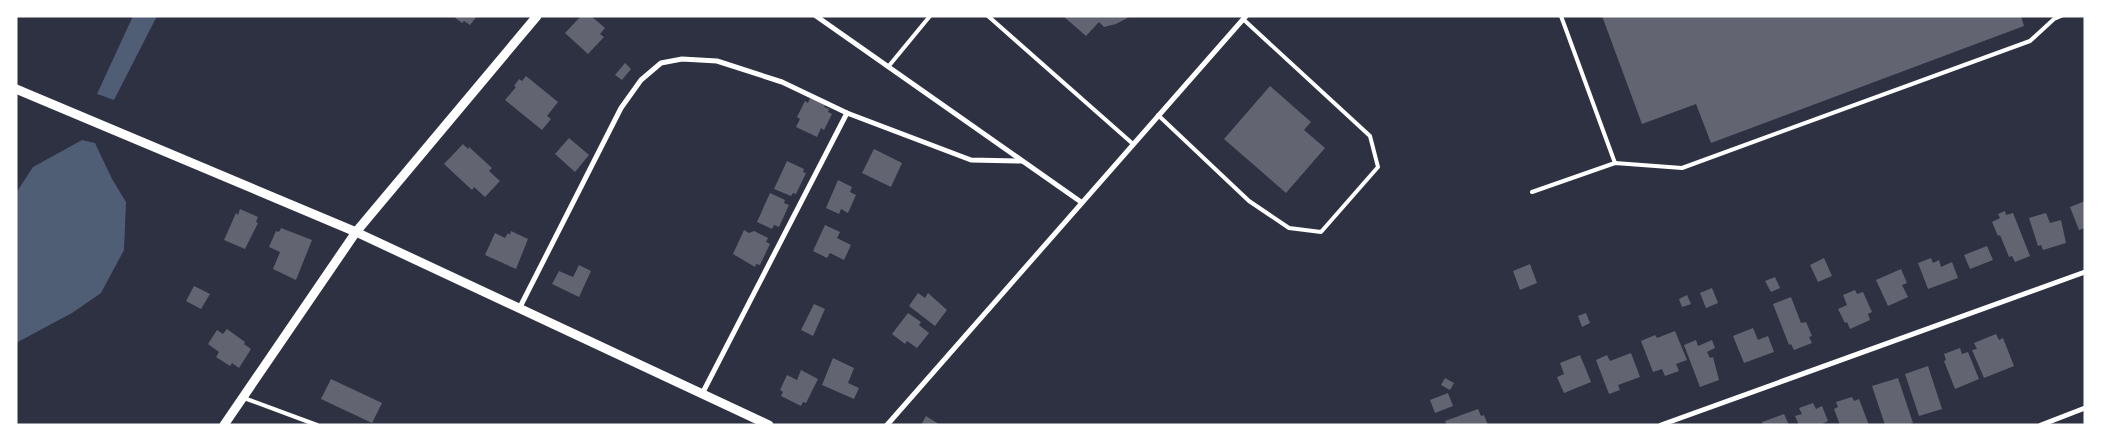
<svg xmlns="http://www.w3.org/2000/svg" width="2101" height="441" font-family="Cabin,sans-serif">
	<rect width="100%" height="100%" fill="#2d3142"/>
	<!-- water -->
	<g fill="#4f5d75">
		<path d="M133,16H157L114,100L97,94Z"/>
		<path d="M82,140L95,143L112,179L126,202L124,250L101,293L72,313L16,343V193L33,167Z"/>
	</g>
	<!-- building -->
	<g fill="#626471">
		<path d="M453,16H477L470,25L464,21L462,23Z"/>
		<path d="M581,16H591L605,28L600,34L604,37L588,54L565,33Z"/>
		<path d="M1063,16H1131L1116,24L1104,27L1099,22L1086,36Z"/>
		<path d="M1602,16H2021L2024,26L1711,143L1696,104L1642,124Z"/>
		<path d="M625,63L631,69L622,80L615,75Z"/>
		<path d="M526,76L558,102L547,116L551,119L542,130L505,100L516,87L514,86L519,79L522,81Z"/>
		<path d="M1270,86L1311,122L1304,130L1325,148L1286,193L1224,139Z"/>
		<path d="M810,98L825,105L824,107L829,109L828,112L832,114L824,130L821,128L817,137L796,127L800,119L797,117L805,101L808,103Z"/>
		<path d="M569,138L589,155L575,172L555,154Z"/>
		<path d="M463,144L468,149L469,147L492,168L489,171L500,181L485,197L474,187L472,190L444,164Z"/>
		<path d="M874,149L902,163L891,187L862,173Z"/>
		<path d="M787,161L804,169L803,172L806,173L796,194L793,193L791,196L774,189Z"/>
		<path d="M838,180L852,187L850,192L856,195L848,213L841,209L839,214L826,208Z"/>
		<path d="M770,193L785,200L784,203L789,205L779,227L774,225L772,229L757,222Z"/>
		<path d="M2085,201V228L2079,230L2070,207Z"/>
		<path d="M240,209L258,217L256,222L258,223L245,249L224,240L236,213L238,215Z"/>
		<path d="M2005,211L2006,215L2013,213L2030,256L2015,262L2012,256L2009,257L2000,235L1998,236L1992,222L2000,218L1998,214Z"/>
		<path d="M2046,213L2050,223L2061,220L2066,243L2043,250L2041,245L2038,246L2029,218Z"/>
		<path d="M825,225L840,232L837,238L851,245L844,260L830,253L827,258L813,251Z"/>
		<path d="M281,228L312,240L296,280L273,269L280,252L269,247L276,231L279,232Z"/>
		<path d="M744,230L749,233L754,231L768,238L766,242L770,244L760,265L756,264L755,267L733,254Z"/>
		<path d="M511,231L528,239L516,269L485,255L495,233L505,238L508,233L510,235Z"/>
		<path d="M1987,246L1993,260L1970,269L1964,255Z"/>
		<path d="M1824,258L1832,276L1818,282L1810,265Z"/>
		<path d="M1931,258L1933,263L1939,260L1941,267L1952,262L1958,278L1928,289L1918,263Z"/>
		<path d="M1530,264L1537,283L1520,290L1513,271Z"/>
		<path d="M579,265L591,271L579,297L552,284L559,271L573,277Z"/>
		<path d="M1901,269L1907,283L1902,285L1908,297L1888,306L1876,280Z"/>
		<path d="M1775,277L1780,288L1771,292L1765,281Z"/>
		<path d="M194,286L210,294L201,309L186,301Z"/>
		<path d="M1712,288L1718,303L1706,308L1700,293Z"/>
		<path d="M1855,290L1857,294L1863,292L1872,312L1868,314L1870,320L1850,329L1847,322L1845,323L1838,309L1847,305L1843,295Z"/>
		<path d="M918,293L925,298L928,293L947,310L935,326L909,306Z"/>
		<path d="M1687,295L1691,304L1682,307L1679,299Z"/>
		<path d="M1791,297L1801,323L1806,322L1812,336L1809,337L1812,343L1794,350L1791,344L1789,345L1773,304Z"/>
		<path d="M814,304L825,309L813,336L801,330Z"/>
		<path d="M908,313L921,322L919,325L929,333L917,348L907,341L905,344L892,334Z"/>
		<path d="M1586,313L1590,323L1582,327L1578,316Z"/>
		<path d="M1753,328L1758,340L1768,336L1774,352L1744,363L1733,336Z"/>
		<path d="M227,329L245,342L244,344L251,349L239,368L232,363L230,366L216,357L219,352L208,344L217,330L223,334Z"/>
		<path d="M1675,331L1687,360L1676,364L1679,371L1665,376L1662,369L1653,372L1641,341L1655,335L1657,338Z"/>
		<path d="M1996,334L1999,340L2003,338L2014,366L1984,378L1972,350L1977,349L1974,343Z"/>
		<path d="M1696,340L1698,346L1712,340L1715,348L1707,352L1710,358L1713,357L1719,380L1700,387L1684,345Z"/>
		<path d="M1960,348L1962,354L1968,352L1979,379L1955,389L1944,361L1946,360L1944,354Z"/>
		<path d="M1631,353L1640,377L1618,385L1620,390L1609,394L1596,360L1607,355L1610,361Z"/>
		<path d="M1580,355L1591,382L1564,393L1557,377L1564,374L1560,363Z"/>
		<path d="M833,358L854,368L848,383L859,388L854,399L822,385Z"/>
		<path d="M1928,366L1942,409L1919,416L1905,374Z"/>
		<path d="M801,370L818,379L806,403L803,402L801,406L781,396L783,392L780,390L787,375L797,380Z"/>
		<path d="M1445,378L1454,383L1450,390L1441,385Z"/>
		<path d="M1898,378L1913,423L1907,425H1885L1872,386Z"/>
		<path d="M331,379L382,403L372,423L321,399Z"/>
		<path d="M1448,393L1453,406L1435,413L1430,400Z"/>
		<path d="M1852,397L1854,401L1859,399L1869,425H1840L1834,409L1838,407L1836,402Z"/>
		<path d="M1813,403L1816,409L1822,406L1828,421L1820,425H1799L1795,416L1802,414L1799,408Z"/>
		<path d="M1478,409L1481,416L1484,415L1488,425H1447L1445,421Z"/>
		<path d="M1784,414L1789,425H1763L1762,422Z"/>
		<path d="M926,416L940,425H921Z"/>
	</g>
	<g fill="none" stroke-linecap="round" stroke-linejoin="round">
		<!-- service -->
		<g stroke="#fff" stroke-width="4">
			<path d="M988,16L1133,144"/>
			<path d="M1561,16L1615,163"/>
			<path d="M888,67L930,16"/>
			<path d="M1158,115L1249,201L1289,228L1321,232L1378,167L1370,136L1243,19"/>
			<path d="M1532,192L1615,163L1682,168L2030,41L2054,19L2061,16"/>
			<path d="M244,398L317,425"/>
		</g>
		<!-- minor -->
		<g stroke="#fff" stroke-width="5">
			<path d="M816,16L1081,202"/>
			<path d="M519,309L621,108L641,80L661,63L682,59L717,61L782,82L847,113L971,160L1022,161"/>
			<path d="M702,394L847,113"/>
			<path d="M887,425L1246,16"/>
			<path d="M1661,425L2085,272"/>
			<path d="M2041,425L2085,408"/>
		</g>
		<!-- tertiary -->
		<g stroke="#fff" stroke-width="9">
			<path d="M16,89L356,232L769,425"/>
			<path d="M224,425L356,232L537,16"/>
		</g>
	</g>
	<!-- border -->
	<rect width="2101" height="441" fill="none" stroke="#ffffff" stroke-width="35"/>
</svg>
